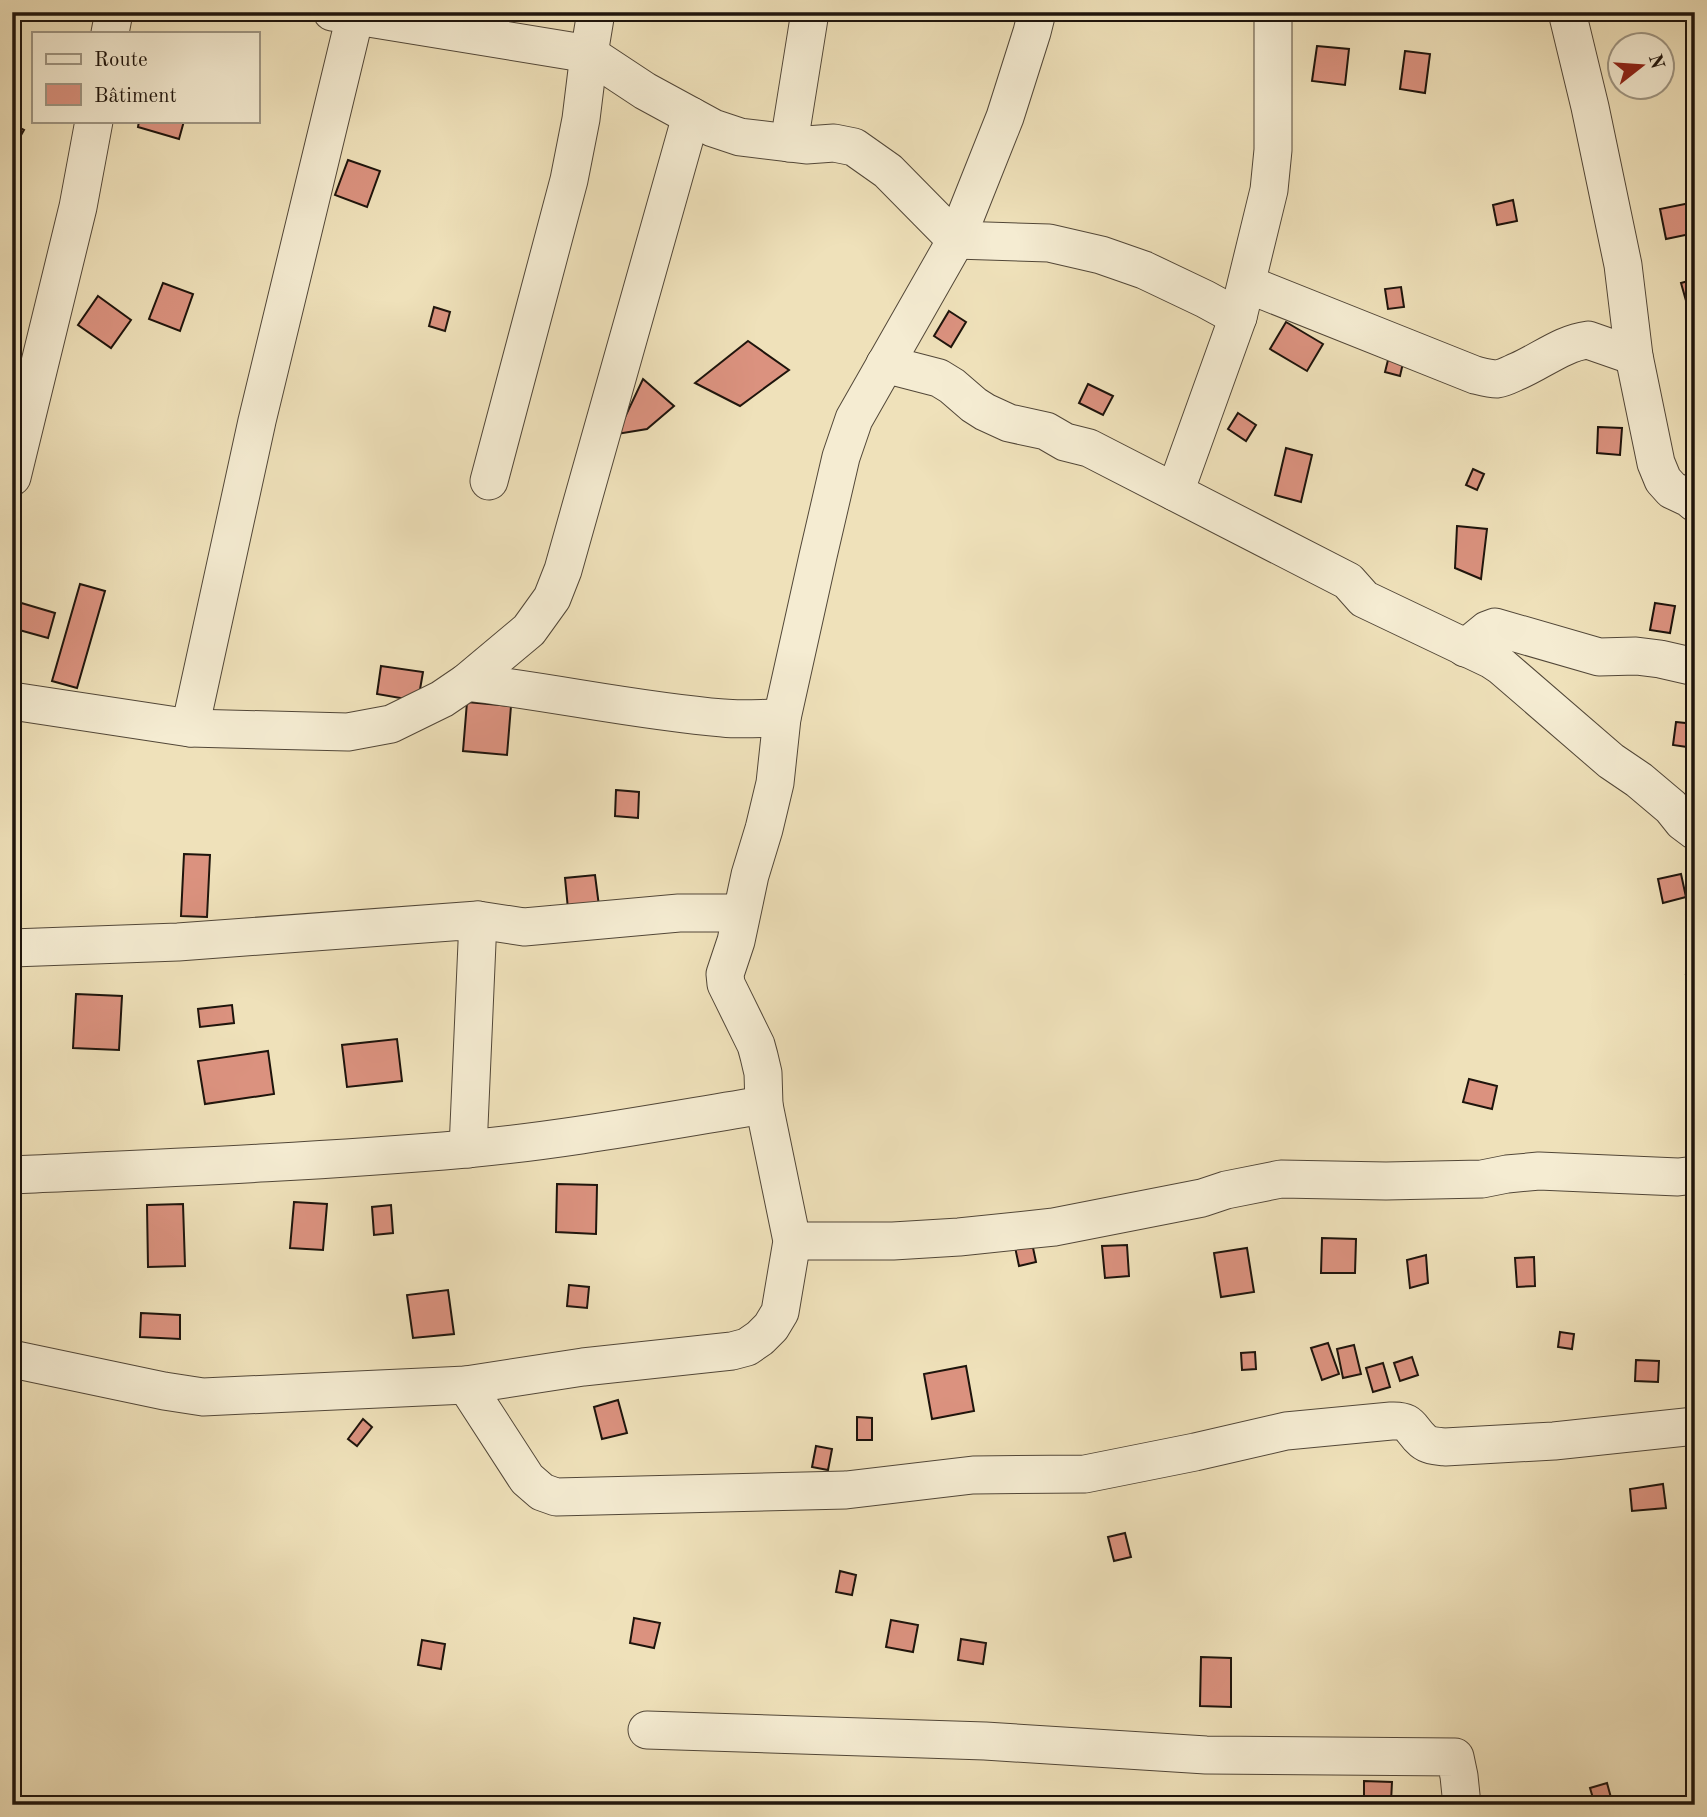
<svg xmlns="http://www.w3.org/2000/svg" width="1707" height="1817" font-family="'Old Standard TT',serif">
	<rect width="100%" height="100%" fill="#efe1ba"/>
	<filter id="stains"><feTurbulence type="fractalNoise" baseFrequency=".00286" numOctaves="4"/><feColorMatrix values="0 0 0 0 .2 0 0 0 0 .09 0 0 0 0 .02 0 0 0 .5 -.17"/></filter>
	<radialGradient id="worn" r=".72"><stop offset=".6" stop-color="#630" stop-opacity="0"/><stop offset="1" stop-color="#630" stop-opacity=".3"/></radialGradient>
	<!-- building -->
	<g fill="#db927f" stroke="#1e140c" stroke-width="2">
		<path d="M1317,46L1349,49L1345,85L1312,81Z"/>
		<path d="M1405,51L1430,54L1425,93L1400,89Z"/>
		<path d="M139,121H184L179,139L138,127Z"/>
		<path d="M12,124L24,130L12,151Z"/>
		<path d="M348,160L380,171L367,207L335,195Z"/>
		<path d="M1513,200L1517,221L1497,225L1493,205Z"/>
		<path d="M1695,202V233L1666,239L1660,209Z"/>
		<path d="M1695,279V322H1692L1681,283Z"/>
		<path d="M163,283L193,294L180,331L149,319Z"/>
		<path d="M1401,287L1404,307L1388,309L1385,289Z"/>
		<path d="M98,296L131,320L111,348L78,325Z"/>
		<path d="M434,307L450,312L445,331L429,326Z"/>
		<path d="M949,311L966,322L951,347L934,336Z"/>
		<path d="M1286,322L1323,344L1307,371L1270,349Z"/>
		<path d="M748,341L789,370L740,406L695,383Z"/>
		<path d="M1388,360L1403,363L1400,376L1385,372Z"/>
		<path d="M643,379L674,406L647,429L617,434Z"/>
		<path d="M1088,384L1113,396L1103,415L1079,403Z"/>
		<path d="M1238,413L1256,425L1246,441L1228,429Z"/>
		<path d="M1598,427L1622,428L1620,455L1597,453Z"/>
		<path d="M1286,448L1312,455L1301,502L1275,495Z"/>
		<path d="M1473,469L1484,474L1477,490L1466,485Z"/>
		<path d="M1457,526L1487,529L1481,579L1455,568Z"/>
		<path d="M80,584L105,591L77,688L52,681Z"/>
		<path d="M18,602L55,613L48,638L12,628Z"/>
		<path d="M1655,603L1675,606L1670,633L1650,630Z"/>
		<path d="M381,666L423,672L418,701L377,694Z"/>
		<path d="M467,702L511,706L507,755L463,751Z"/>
		<path d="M1676,722L1695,724L1694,748L1673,745Z"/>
		<path d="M616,790L639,792L638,818L615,816Z"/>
		<path d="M184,854L210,855L207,917L181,916Z"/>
		<path d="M1681,874L1686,897L1663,903L1658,879Z"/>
		<path d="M595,875L599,906L568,909L565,878Z"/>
		<path d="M1695,972V998L1694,999L1686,975Z"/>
		<path d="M76,994L122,996L119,1050L73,1048Z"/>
		<path d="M232,1005L234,1023L200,1027L198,1009Z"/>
		<path d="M397,1039L402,1081L347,1087L342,1045Z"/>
		<path d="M268,1051L274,1094L205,1104L198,1061Z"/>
		<path d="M1469,1079L1497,1086L1492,1109L1463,1102Z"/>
		<path d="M557,1184L597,1185L596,1234L556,1232Z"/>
		<path d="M294,1202L327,1204L323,1250L290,1248Z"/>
		<path d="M183,1204L185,1266L148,1267L147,1205Z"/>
		<path d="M391,1205L393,1233L374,1235L372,1207Z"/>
		<path d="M1322,1238L1356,1239L1355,1273H1321Z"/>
		<path d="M1032,1243L1036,1262L1019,1266L1015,1247Z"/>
		<path d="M1127,1245L1129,1276L1105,1278L1102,1246Z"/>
		<path d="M1247,1248L1254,1292L1221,1297L1214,1253Z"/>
		<path d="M1426,1255L1428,1283L1410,1288L1407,1260Z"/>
		<path d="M1534,1257L1535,1286L1517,1287L1515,1258Z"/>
		<path d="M569,1285L589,1287L587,1308L567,1306Z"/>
		<path d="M448,1290L454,1334L413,1338L407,1295Z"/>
		<path d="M141,1313L180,1315V1339L140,1337Z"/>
		<path d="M1560,1332L1574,1334L1572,1349L1558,1347Z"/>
		<path d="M1328,1343L1339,1374L1322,1380L1311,1348Z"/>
		<path d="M1354,1345L1361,1374L1343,1378L1337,1349Z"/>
		<path d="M1255,1352L1256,1369L1242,1370L1241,1353Z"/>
		<path d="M1412,1357L1418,1375L1400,1381L1394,1363Z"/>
		<path d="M1636,1360L1659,1361L1658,1382L1635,1381Z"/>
		<path d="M1383,1363L1390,1387L1373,1392L1366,1368Z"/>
		<path d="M966,1366L974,1411L932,1419L924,1374Z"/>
		<path d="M618,1400L627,1433L602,1439L594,1407Z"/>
		<path d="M857,1417L872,1418V1440H857Z"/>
		<path d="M363,1419L372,1427L357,1446L348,1439Z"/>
		<path d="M816,1446L832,1449L828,1470L812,1467Z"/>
		<path d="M1663,1484L1666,1508L1632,1511L1630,1489Z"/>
		<path d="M1125,1533L1131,1557L1114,1561L1108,1537Z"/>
		<path d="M840,1571L856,1575L852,1595L836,1592Z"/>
		<path d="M634,1618L660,1623L654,1648L630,1643Z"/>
		<path d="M891,1620L918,1625L913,1652L886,1647Z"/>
		<path d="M961,1639L986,1643L983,1664L958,1660Z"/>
		<path d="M422,1640L445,1644L441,1669L418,1665Z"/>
		<path d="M1201,1657L1231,1658V1707L1200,1706Z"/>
		<path d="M1364,1781L1392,1782L1391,1802L1364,1801Z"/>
		<path d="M1607,1783L1613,1805H1595L1590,1788Z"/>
	</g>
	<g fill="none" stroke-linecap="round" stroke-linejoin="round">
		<!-- minor casing -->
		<g stroke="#524738" stroke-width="39">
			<g id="minor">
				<path d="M332,12L589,54L645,91L713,128L740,137L806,145L834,143L854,147L888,171L956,240L1049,243L1101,255L1144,270L1205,299L1238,317"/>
				<path d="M1567,12L1590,107L1623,265L1634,356L1656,463L1663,480L1672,490L1689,498L1695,503"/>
				<path d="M110,33L114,12"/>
				<path d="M789,143L810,12"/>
				<path d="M1247,284L1475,375C1483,377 1490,379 1497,379C1504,378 1511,374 1518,371C1541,361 1563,343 1588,340L1634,356"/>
				<path d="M885,364L939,378L952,386L974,405L985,412L1009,423L1046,431L1065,442L1089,448L1348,581L1364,599L1492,660L1501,666L1611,761L1639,780L1671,807L1683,822L1695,831"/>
				<path d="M12,477L78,207L94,121"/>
				<path d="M489,481L569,180L581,119L589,54L596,12"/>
				<path d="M1175,492L1238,317L1269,190L1273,150V12"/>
				<path d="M1465,648L1487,630L1495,627L1599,657L1636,656L1660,659L1695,667"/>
				<path d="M467,682C553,692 637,711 723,718C742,720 762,718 782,718"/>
				<path d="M12,701L190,728L348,732L391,724L442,699L467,682L529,630L552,598L563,570L691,116"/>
				<path d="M190,728L257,421L355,16"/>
				<path d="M478,920L524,927L679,913H741"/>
				<path d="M12,948L178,942L478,920L468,1149"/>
				<path d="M12,1175C164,1168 315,1162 466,1149C566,1140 665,1121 764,1105"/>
				<path d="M792,1241H893L959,1237L1054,1227L1202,1198L1226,1190L1281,1179L1386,1181L1482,1179L1507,1174L1539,1171L1678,1177L1695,1175"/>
				<path d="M12,1359L164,1391L203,1397L466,1385L583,1367L732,1351L747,1347L760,1338L771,1327L780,1312L792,1241L764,1105L763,1073L759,1056L756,1045L726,984L725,974L736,941L750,875L764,829L775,783L782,718L818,556L841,457L854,419L956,240L1005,117L1032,32L1037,12"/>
				<path d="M466,1385L527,1479L542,1492L556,1497L846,1490L973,1475L1085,1474L1195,1452L1286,1431L1391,1421C1413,1420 1409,1429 1423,1441C1429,1446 1437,1446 1445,1447L1554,1441L1695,1426"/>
				<path d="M647,1730L985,1741L1206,1755L1455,1757L1459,1776L1462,1805"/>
			</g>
		</g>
		<!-- minor -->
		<use href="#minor" stroke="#f5ecd2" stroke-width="37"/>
	</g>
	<!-- margin -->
	<rect width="1707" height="1817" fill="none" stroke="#efe1ba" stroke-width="42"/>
	<rect x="14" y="14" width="1679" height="1789" fill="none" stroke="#1e140c" stroke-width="3.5"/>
	<rect x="21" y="21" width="1665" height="1775" fill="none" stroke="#1e140c" stroke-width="2"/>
	<!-- legend -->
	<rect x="32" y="32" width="228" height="91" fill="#f5ecd2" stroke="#9f9683" stroke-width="2"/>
	<rect x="46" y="54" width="35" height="10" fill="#f5ecd2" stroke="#9f9683" stroke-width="2"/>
	<text x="94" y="66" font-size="21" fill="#1e140c">Route</text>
	<rect x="46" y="84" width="35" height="21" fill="#db927f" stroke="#9f9683" stroke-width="2"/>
	<text x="94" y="102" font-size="21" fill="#1e140c">Bâtiment</text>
	<!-- north arrow -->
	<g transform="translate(1641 66) rotate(73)"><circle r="33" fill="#f5ecd2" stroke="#9f9683" stroke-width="2"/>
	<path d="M0-5L12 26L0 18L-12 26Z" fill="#8f2418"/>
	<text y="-10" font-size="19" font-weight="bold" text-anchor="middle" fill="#1e140c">N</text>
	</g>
	<rect width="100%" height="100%" filter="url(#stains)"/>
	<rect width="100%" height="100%" fill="url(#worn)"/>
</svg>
